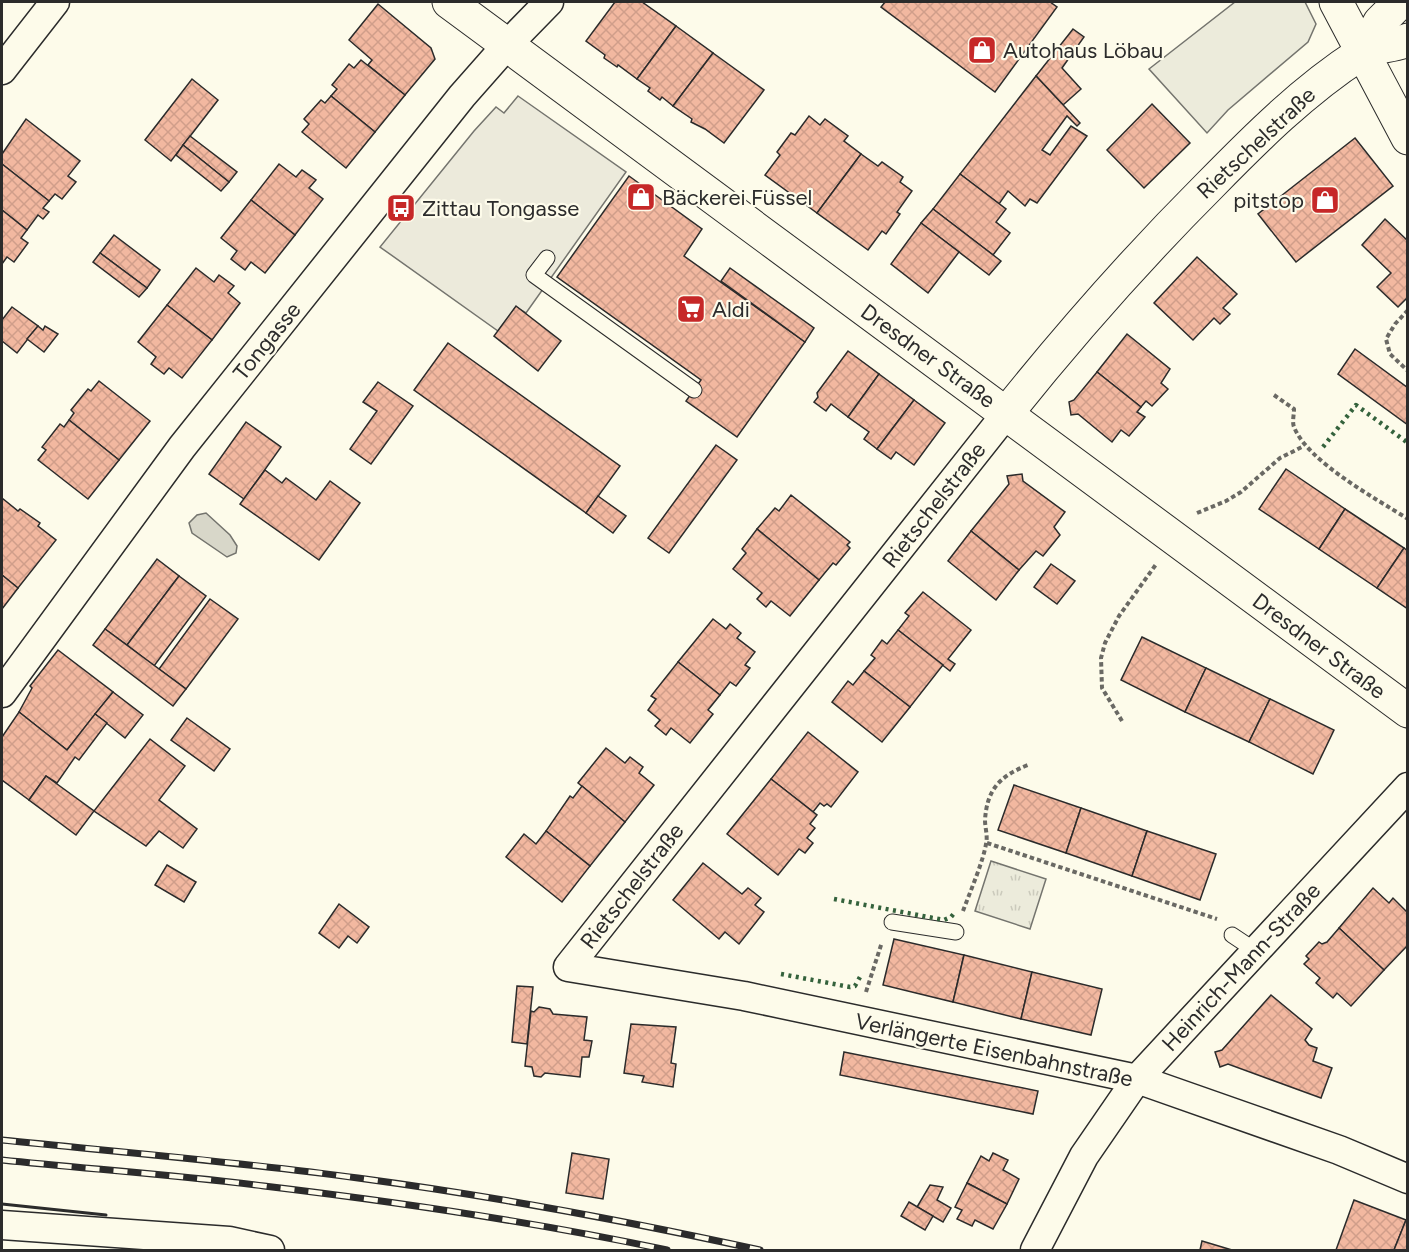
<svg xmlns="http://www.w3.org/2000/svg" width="1409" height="1252" font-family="Figtree,sans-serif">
	<defs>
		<pattern id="park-tufts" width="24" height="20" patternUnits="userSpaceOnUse" patternTransform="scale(1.5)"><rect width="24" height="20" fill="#ecebdb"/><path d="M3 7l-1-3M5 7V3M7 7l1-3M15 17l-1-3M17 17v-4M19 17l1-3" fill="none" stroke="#cbcabc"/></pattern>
		<pattern id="building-cross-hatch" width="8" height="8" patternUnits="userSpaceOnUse" patternTransform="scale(1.5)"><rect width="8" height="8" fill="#f2b8a0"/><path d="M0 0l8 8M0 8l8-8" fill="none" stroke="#d09e8a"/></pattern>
	</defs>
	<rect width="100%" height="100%" fill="#fdfbea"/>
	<!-- grass -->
	<path fill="#ecebdb" stroke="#74746e" stroke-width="1.5" d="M1235,2H1305L1316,24L1308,42L1228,110L1207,133L1149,69Z"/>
	<!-- park -->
	<path fill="url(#park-tufts)" stroke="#74746e" stroke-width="1.5" d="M991,861L1046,879L1030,929L975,911Z"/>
	<!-- parking -->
	<path fill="#eceadb" stroke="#74746e" stroke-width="1.5" d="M518,96L626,172L526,313L516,307L498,331L380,247L474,131L496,107L504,113Z"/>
	<!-- water -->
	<path fill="#d8d7c9" stroke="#74746e" stroke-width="1.5" d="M206,513L230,535L237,546L236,553L227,557L192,533L189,523L197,515Z"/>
	<!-- building -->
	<g fill="url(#building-cross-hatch)" stroke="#2b2b2b" stroke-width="1.5">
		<path d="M615,2H642L676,26L637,79L618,65L617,67L604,58L605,55L586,41Z"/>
		<path d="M885,2H1050L1057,7L995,92L881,7Z"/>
		<path d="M378,4L431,48L435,59L405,95L368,65L372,60L349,40Z"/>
		<path d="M676,26L713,53L673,106L662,97L660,100L648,91L650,88L637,79Z"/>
		<path d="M1073,29L1084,37L1062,68L1081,89L1063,105L1036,76Z"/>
		<path d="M713,53L764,90L724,143L705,129L691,122L692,119L673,106Z"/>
		<path d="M361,60L405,95L375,132L331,96L337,89L332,85L349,64L354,68Z"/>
		<path d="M1036,76L1080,123L1077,126L1067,116L1042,150L1050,155L1071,126L1087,136L1037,203L1030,199L1025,206L1008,191L999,204L960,174Z"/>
		<path d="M192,79L218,100L171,161L145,140Z"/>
		<path d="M331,96L375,132L346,168L302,132L309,124L304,119L321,100L325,103Z"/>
		<path d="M1152,104L1190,143L1144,188L1107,150Z"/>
		<path d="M809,116L820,125L825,119L848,136L844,141L861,154L817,213L765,175L780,155L777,152L791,133L795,135Z"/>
		<path d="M26,119L80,161L68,176L76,182L62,199L55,194L49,201L2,164V154Z"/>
		<path d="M190,136L237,172L229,182L183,145Z"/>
		<path d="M1355,138L1393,186L1296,262L1258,214Z"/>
		<path d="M183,145L229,182L221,191L176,155Z"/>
		<path d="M861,154L878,166L882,162L903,177L900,182L912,191L897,212L900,214L886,234L882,231L868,250L817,213Z"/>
		<path d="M2,164L49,201L43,208L49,212L43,219L38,215L27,230L2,210Z"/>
		<path d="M279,164L296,177L302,170L316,180L309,188L323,199L295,235L251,200Z"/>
		<path d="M960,174L1006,209L996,222L1010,233L993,255L933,209Z"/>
		<path d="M629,176L702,229L684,256L805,342L737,437L686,401L701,380L557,277Z"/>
		<path d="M251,200L295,235L265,273L251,262L245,270L231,259L237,251L221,238Z"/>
		<path d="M933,209L1001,261L989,275L921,223Z"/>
		<path d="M2,210L27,230L21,238L28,243L14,262L7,257L2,264Z"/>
		<path d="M1385,219L1408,241V297L1398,307L1377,287L1391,273L1362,245Z"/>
		<path d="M921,223L959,252L928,293L891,264Z"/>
		<path d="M114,235L160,270L147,288L100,253Z"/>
		<path d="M100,253L147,288L139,297L93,262Z"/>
		<path d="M1197,257L1237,294L1223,308L1230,314L1220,324L1214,318L1193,340L1154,303Z"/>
		<path d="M196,268L214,282L219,275L234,286L228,293L240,303L212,340L167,305Z"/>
		<path d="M730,268L814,328L805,342L721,281Z"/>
		<path d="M167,305L212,340L182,378L169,368L164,374L151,364L156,357L138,342Z"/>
		<path d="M516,306L561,341L538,371L494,336Z"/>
		<path d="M12,307L38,326L17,353L2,341V320Z"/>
		<path d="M38,326L43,330L45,326L58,334L44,352L27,339Z"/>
		<path d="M1127,334L1170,369L1161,383L1168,389L1152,406L1146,401L1141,407L1097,372Z"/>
		<path d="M448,343L620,466L586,513L414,390Z"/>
		<path d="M1355,349L1408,388V425L1338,374Z"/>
		<path d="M848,351L879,374L848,417L831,404L826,411L814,402L818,397L817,393Z"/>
		<path d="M1097,372L1141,407L1137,412L1145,417L1129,436L1121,430L1112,442L1078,414L1071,415L1069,402L1074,400Z"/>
		<path d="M879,374L914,400L877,449L864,439L869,432L848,417Z"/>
		<path d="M99,381L150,421L119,460L69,420L74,413L71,410L88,389L91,391Z"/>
		<path d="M378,382L413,406L371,464L350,449L377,411L363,402Z"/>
		<path d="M914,400L945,423L914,465L896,452L891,459L877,449Z"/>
		<path d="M69,420L119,460L88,499L38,460L46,450L42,447L60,424L64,427Z"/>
		<path d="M246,422L281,447L244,499L209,474Z"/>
		<path d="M716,445L737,460L669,553L648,538Z"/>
		<path d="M1286,469L1345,509L1319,549L1259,509Z"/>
		<path d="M265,470L282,483L286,478L316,500L330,481L360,503L319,560L240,504Z"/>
		<path d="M1022,474L1023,481L1065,512L1054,527L1060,535L1043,556L1036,551L1019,570L971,531L1009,484L1007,476Z"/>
		<path d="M791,495L850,542L847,545L850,548L836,565L833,563L819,580L757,529L775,508L779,511Z"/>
		<path d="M598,496L626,516L613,533L586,513Z"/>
		<path d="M2,498L18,511L20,509L40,523L38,526L56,540L18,588L2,575Z"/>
		<path d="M1345,509L1404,548L1377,588L1319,549Z"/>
		<path d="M757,529L819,580L790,616L771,601L766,607L757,599L762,593L733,569L746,553L742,549Z"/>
		<path d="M971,531L1019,570L996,600L948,561Z"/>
		<path d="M1404,548L1408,551V609L1377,588Z"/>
		<path d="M157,559L179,576L127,645L105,629Z"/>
		<path d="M1051,564L1075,581L1057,604L1034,587Z"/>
		<path d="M2,575L18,588L2,609Z"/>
		<path d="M179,576L206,596L154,666L127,645Z"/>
		<path d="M923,592L971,630L948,659L955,664L950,671L898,630L909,616L905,613Z"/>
		<path d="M210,599L238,619L186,689L159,669Z"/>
		<path d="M713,619L726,629L730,624L741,633L737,638L755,652L745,665L750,668L736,686L730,682L720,695L678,662Z"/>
		<path d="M105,629L186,689L173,706L93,645Z"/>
		<path d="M898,630L943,665L910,707L864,671L875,658L871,655L882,640L887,644Z"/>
		<path d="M1142,637L1206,668L1185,712L1121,680Z"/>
		<path d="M58,650L113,692L67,750L19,712L32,688L30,686Z"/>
		<path d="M678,662L720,695L708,710L713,714L690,743L671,728L666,735L655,726L660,720L648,710L656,699L651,696Z"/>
		<path d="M1206,668L1270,699L1249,742L1185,712Z"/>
		<path d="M864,671L910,707L882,742L832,702L848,681L853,685Z"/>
		<path d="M113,692L143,715L125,738L95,714Z"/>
		<path d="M1270,699L1334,730L1313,774L1249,742Z"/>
		<path d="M19,712L67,750L95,714L107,723L79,760L75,757L57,783L46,776L29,800L2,780V737Z"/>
		<path d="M187,718L230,749L214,771L171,740Z"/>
		<path d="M808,732L858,772L831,807L827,804L824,806L820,803L813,812L771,779Z"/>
		<path d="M150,739L185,766L159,800L197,829L183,848L159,831L146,846L94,811Z"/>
		<path d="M606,748L625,763L630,757L643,767L639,773L654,785L625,822L578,783Z"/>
		<path d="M46,776L94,811L76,835L29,800Z"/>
		<path d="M771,779L817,815L810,824L815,828L807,838L813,843L805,853L799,849L778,875L727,834Z"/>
		<path d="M1014,785L1081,808L1066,853L998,830Z"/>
		<path d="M582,786L625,822L590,866L546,831L570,796L573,798Z"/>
		<path d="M1081,808L1147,831L1132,876L1066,853Z"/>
		<path d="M546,831L590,866L562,902L506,857L524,834L536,844Z"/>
		<path d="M1147,831L1216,854L1200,900L1132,876Z"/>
		<path d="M703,863L742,894L748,888L761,898L755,905L764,912L739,944L725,932L719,939L673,900Z"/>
		<path d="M167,865L196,882L184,902L155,885Z"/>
		<path d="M1373,888L1389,903L1393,898L1408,913V945L1384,970L1339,928Z"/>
		<path d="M339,904L369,927L357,943L348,936L339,948L319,933Z"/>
		<path d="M1339,928L1384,970L1351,1006L1337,993L1333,998L1316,983L1320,978L1304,964L1309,959L1306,956L1319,942L1322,944L1327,942Z"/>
		<path d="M894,939L964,955L953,1002L883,985Z"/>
		<path d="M964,955L1032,972L1021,1019L953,1002Z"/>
		<path d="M1032,972L1102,989L1091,1035L1021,1019Z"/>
		<path d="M517,986L533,987L527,1044L512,1042Z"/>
		<path d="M1271,995L1312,1029L1305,1040L1309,1045L1317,1048L1313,1061L1332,1068L1321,1098L1228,1064L1220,1067L1215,1052L1222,1050Z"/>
		<path d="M539,1007L550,1009L553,1014L587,1017L584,1040L592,1041L589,1057H582L580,1077L545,1073L541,1077L534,1076L532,1067L525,1066L531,1011L534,1012Z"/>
		<path d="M631,1024L676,1027L671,1063L676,1064L673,1087L642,1082L644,1076L624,1073Z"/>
		<path d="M844,1052L1038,1091L1033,1114L840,1075Z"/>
		<path d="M572,1153L609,1159L603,1199L566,1193Z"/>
		<path d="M993,1153L1008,1160L1003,1170L1019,1179L1007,1204L967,1183L981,1156L989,1161Z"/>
		<path d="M967,1183L1007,1204L993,1229L975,1220L972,1226L957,1219L962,1210L955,1207Z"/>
		<path d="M930,1185L943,1187L937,1200L951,1208L943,1222L917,1207Z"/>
		<path d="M1354,1200L1406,1220L1394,1250H1336Z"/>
		<path d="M909,1202L933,1216L925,1230L901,1216Z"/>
		<path d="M1406,1220H1408V1250H1394Z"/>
		<path d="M1202,1241L1232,1250H1200Z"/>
	</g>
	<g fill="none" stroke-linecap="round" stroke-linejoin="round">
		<!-- lane casing -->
		<g stroke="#2b2b2b" stroke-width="17">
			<g id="lane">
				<path d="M547,258L534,275L694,390"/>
				<path d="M892,922L956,932"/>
				<path d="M1232,935L1256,951"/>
			</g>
		</g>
		<!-- street casing -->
		<g stroke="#2b2b2b" stroke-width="31">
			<g id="street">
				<path d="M2,70L55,2"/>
				<path d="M1006,414L568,967L744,996L1137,1079L1339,1150L1408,1179"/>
				<path d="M2,693L182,447L462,96L507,45L549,2"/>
				<path d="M2,1225L229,1241L270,1250"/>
				<path d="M1035,1250L1084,1156L1137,1079L1408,787"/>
			</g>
		</g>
		<!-- secondary casing -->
		<g stroke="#2b2b2b" stroke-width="35">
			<g id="secondary">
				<path d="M1363,52L1380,22L1400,2"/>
				<path d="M1006,414C1070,334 1137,258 1209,186C1255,139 1304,90 1360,54C1373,45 1393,47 1408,40"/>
			</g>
		</g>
		<!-- primary casing -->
		<g stroke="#2b2b2b" stroke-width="35">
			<g id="primary">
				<path d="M449,2L1408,711"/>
				<path d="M1336,2L1408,138"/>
			</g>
		</g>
		<!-- path -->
		<g stroke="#6a6964" stroke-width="4" stroke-dasharray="4.5 3" stroke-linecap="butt">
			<path d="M1408,310L1395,324L1386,339L1390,354L1408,371"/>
			<path d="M1274,395L1294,409C1294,415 1292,422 1294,427C1308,462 1375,498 1408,519"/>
			<path d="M1197,513L1226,501L1241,492L1280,458L1304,446"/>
			<path d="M1122,721L1102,688L1101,658L1105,643L1119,616L1157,563"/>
			<path d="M987,843L1217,919"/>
			<path d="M963,911C970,892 983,862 986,844C988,836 985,828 985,820C987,789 1000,776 1028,765"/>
			<path d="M866,992L882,942"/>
		</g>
		<!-- lane -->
		<use href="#lane" stroke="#fdfbea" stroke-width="15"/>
		<!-- street -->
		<use href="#street" stroke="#fdfbea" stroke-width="28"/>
		<!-- secondary -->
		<use href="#secondary" stroke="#fdfbea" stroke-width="33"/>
		<!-- primary -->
		<use href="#primary" stroke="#fdfbea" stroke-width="33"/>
		<!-- rail casing -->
		<g stroke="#2b2b2b" stroke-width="7">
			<g id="rail">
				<path d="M2,1140C120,1152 240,1162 358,1178C493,1196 627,1221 760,1250"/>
				<path d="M2,1160C89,1169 177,1175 264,1186C399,1202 534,1222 667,1250"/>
			</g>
		</g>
		<!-- rail -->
		<use href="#rail" stroke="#fdfbea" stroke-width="4.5" stroke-dasharray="14" stroke-linecap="butt"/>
		<!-- hedge -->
		<g stroke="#34623c" stroke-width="4.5" stroke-dasharray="3 4.5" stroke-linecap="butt">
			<path d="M1323,447L1356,405L1408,443"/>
			<path d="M834,899L944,920L951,917L956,911"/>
			<path d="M781,974L850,987L855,986L860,977"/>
		</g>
		<!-- wall -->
		<path stroke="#2b2b2b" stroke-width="3" d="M2,1204L106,1215"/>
	</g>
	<!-- icons -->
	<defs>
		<g id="shop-square" transform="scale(1.5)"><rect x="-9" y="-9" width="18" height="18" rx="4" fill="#c62828" stroke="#fdfbea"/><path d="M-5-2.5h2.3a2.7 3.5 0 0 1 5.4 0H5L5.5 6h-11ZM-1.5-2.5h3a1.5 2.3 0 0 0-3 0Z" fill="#fff"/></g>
		<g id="bus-square" transform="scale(1.5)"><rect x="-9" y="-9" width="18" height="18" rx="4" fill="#c62828" stroke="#fdfbea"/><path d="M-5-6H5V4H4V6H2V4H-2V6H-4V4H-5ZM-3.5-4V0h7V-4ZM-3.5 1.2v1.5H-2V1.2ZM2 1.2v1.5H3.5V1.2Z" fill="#fff"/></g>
		<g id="supermarket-square" transform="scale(1.5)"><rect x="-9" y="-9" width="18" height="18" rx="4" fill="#c62828" stroke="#fdfbea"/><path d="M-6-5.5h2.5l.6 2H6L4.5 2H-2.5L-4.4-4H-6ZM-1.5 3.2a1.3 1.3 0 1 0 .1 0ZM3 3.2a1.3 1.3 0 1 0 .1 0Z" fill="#fff"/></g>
	</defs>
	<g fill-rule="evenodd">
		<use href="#shop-square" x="982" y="50"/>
		<use href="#shop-square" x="641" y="197"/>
		<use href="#shop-square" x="1325" y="200"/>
		<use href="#bus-square" x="401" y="208"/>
		<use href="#supermarket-square" x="691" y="309"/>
	</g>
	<g text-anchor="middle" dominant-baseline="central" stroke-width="4.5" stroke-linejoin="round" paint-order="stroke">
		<!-- poi labels -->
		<g font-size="22" fill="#2b2b2b" stroke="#fdfbea" text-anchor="start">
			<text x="1003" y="50">Autohaus Löbau</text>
			<text x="662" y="197">Bäckerei Füssel</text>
			<text x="1304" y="200" text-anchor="end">pitstop</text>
			<text x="422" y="208">Zittau Tongasse</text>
			<text x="712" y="309">Aldi</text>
		</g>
		<!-- street labels -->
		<g font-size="22" fill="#2b2b2b" stroke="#fdfbea">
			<text transform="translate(1256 143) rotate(-43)">Rietschelstraße</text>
			<text transform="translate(267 341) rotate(-51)">Tongasse</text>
			<text transform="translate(928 356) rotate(36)">Dresdner Straße</text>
			<text transform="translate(934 505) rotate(-52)">Rietschelstraße</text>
			<text transform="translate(1319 646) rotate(37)">Dresdner Straße</text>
			<text transform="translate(632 886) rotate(-52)">Rietschelstraße</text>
			<text transform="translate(1241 967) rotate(-47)">Heinrich-Mann-Straße</text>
			<text transform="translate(994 1050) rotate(12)">Verlängerte Eisenbahnstraße</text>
		</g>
	</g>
	<!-- border -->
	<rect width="1409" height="1252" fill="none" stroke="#2b2b2b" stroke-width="6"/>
</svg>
